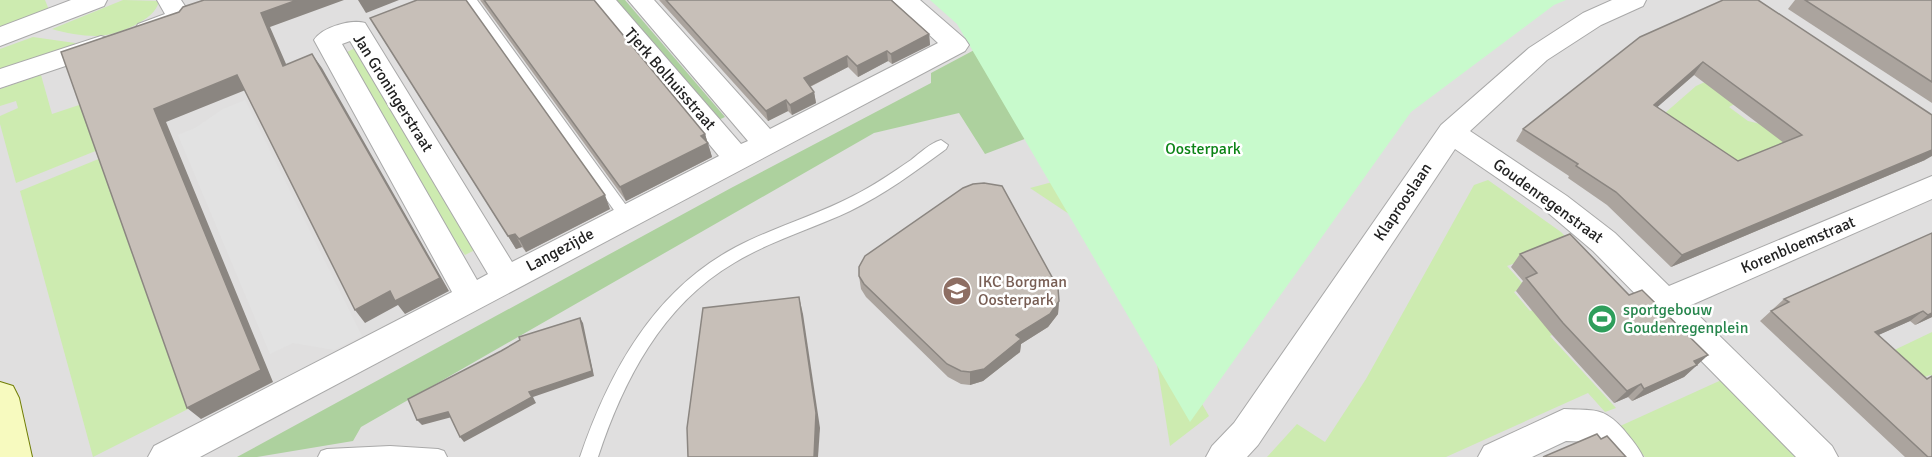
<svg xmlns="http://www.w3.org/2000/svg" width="1932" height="457" font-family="Signika,sans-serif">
	<rect width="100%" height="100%" fill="#f2efe9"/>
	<!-- residential -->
	<rect fill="#e0dfdf" x="0" y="0" width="1932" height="457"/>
	<!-- grass -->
	<g fill="#cdebb0">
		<path d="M0,0H45L49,10L0,28Z"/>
		<path d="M123,0L159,1C156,21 113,37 95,36C82,36 65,33 52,29Z"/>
		<path d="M33,37L75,43V44L0,70V49Z"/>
		<path d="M355,48L477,249L465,255L458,245L455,247L345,53Z"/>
		<path d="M41,75L52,114L82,104L98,150L16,183L0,124V116L18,108L16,101L0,106V89Z"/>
		<path d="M1716,77L1746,98L1729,107L1748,121L1806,135L1724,168L1649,127L1696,86Z"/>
		<path d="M101,158L190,408L93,457L20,191Z"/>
		<path d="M1071,177L1209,416L1170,446L1156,358L1078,220L1030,188Z"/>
		<path d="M1488,180L1561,232L1630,302L1560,247L1507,266L1525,286L1514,292L1530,311L1543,306L1564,329L1550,336L1616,408L1605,412L1588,393L1446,457H1267L1297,424L1325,442L1366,379L1474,185Z"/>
		<path d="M1932,332V376L1930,375L1915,381L1886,354Z"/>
		<path d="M1728,377L1808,457H1645L1618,427Z"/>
	</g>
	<!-- forest -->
	<g fill="#add19e">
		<path d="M611,0H625L725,117L716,121Z"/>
		<path d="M978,48L1038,134L985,154L959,113L874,133L361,427L353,441L257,457H237L731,188L931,83V73Z"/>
	</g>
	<!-- park -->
	<path fill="#c8facc" d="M930,0H1566L1554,5L1411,112L1190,422L957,24Z"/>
	<!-- parking -->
	<path fill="#e2e2e2" d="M245,100L362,336L334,350L293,343L270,354L178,135L195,128L223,109Z"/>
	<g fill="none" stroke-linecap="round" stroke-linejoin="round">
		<!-- lane casing -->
		<g stroke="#a9a9a9" stroke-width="2">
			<g id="lane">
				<path d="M465,0H477L631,212L633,216L631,220H621Z"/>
				<path d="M941,140L948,145L946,149C916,171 885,194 850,211C812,229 770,241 734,263C662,305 623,381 598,457H580C609,372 654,290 736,247C774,227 815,216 853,196C873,186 892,173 911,160C920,153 930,143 941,140Z"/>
				<path d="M390,446L438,449L444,451L447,457H318L321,451L327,449Z"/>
			</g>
		</g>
		<!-- street casing -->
		<g stroke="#a9a9a9" stroke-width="2">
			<g id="street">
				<path d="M71,0H107L104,6L0,46V27Z"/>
				<path d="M157,0H181L193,18C185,30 151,40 138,36L134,30L138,24L165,14Z"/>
				<path d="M590,0H616L741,144L748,141L628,0H654L770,129L938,43L892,0H920L965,39L969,45L965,51L200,457H148L154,446L452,292L314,40C322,27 351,19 365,23L512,262L719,156ZM350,41L488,274L477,280L342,44Z"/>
				<path d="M1612,0H1646L1643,6L1601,25L1547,60L1470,131L1567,196L1615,233L1669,286L1932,176V199L1689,306L1832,446L1838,457H1796L1593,251L1547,212L1455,149L1258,445L1247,457H1206L1212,446L1234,423L1441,125L1529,48L1583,13Z"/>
				<path d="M101,36L110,39L114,45L110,51L0,88V69Z"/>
				<path d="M1564,409C1594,411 1603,406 1624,430C1631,439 1638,446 1643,457H1603L1590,442L1566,441L1532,457H1478L1484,446Z"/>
			</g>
		</g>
		<!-- secondary casing -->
		<g stroke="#707d05" stroke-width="2">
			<path id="secondary" d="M0,382L13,386L19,398L32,457H0Z"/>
		</g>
		<!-- lane -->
		<use href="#lane" fill="#fff" fill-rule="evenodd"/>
		<!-- street -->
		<use href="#street" fill="#fff" fill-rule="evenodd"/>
		<!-- secondary -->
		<use href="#secondary" fill="#f7fabf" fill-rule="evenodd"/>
	</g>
	<!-- wall -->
	<g fill="#aba49e" fill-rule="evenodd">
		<path d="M480,0H594L705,134L712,157L626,201Z"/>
		<path d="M659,0H891L929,34L930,45L892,64L888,61L858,77L848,67L810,87L814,92L816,103L792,115L788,111L768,121Z"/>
		<path d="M1723,0L1925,160L1671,267L1607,205L1568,178L1569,176L1516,141L1523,129ZM1694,75L1784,143L1738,161L1657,107Z"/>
		<path d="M1795,0H1932V103L1788,9Z"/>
		<path d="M370,18L610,209L526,252L522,247L516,249Z"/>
		<path d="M1932,233V317L1915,325L1910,321L1878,335L1932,457H1905L1760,321L1771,311L1774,309H1773L1784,299Z"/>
		<path d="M1520,254L1629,295L1708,355L1684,377L1632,401L1628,397L1614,403L1553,336L1516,291L1523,281L1511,267Z"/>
		<path d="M859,276L1059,301L1058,314L1048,327L1021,344L1020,352L983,381L970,385L961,384L948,377L866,297L861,289Z"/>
	</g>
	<!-- shaded-wall -->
	<g fill="#8b8681">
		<path d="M297,0H344L270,27L293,80L283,66L261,13Z"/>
		<path d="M358,0H399L366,13Z"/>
		<path d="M929,34L930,45L892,64L891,54Z"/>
		<path d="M887,51L888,61L858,77L857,66Z"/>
		<path d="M312,54L322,68L449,291L405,314L398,305L365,323L355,310L390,291Z"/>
		<path d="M847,56L848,67L805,89L804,78Z"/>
		<path d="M1703,62L1694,75L1645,118L1654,105Z"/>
		<path d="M237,75L248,89L166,122L273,382L201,419L187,408L154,109Z"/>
		<path d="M814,92L816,103L792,115L790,105Z"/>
		<path d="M786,100L788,111L768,121L766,111Z"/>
		<path d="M705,134L712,157L626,201L620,187Z"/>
		<path d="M1932,150V156L1925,160L1671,267L1682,255Z"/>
		<path d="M605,195L610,209L526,252L519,239Z"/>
		<path d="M515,234L522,247L516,249L508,236Z"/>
		<path d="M799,297L803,314L820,428L818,457H814Z"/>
		<path d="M1059,301L1058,314L1048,327L1021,344L1020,352L983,381L970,385V372L1016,335Z"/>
		<path d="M1923,311L1910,321L1863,342L1875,332Z"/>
		<path d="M1932,313V317L1915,325L1928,315Z"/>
		<path d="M580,318L583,323L594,376L533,397L536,403L464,442L460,437L529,392Z"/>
		<path d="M1708,355L1684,377L1632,401L1644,389L1694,361Z"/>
		<path d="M1641,384L1628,397L1614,403L1627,391Z"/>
		<path d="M448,412L452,417L422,425L417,420Z"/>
	</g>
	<!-- building -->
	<g fill="#c7bfb8" stroke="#8b8681" stroke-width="1.5" fill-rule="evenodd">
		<path d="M204,0H297L261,13L283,66L312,54L440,278L395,301L390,291L355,310L237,75L154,109L261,370L187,408L61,52L179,12L183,7Z"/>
		<path d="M417,0H466L605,195L519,239L515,234L508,236L370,18Z"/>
		<path d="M484,0H594L705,134L701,136L708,143L620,187Z"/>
		<path d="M666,0H891L929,34L891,54L887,51L857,66L847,56L804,78L814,92L790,105L786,100L766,111Z"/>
		<path d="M1723,0H1758L1932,115V150L1682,255L1616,192L1576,166L1578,164L1523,129L1640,37ZM1703,62L1802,135L1738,161L1654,105Z"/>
		<path d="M1805,0H1932V82Z"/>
		<path d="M984,183L1002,186L1058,288L1059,301L1050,314L1016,335L1021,339L984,369L970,372L961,371L947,364L864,284L859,276V267L865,256L963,188L973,184Z"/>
		<path d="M1932,233V313L1928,315L1923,311L1875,332L1927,379L1932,376V457H1928L1771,311L1789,302L1784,299Z"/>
		<path d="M1570,234L1629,295L1642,290L1708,355L1694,361L1697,365L1644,389L1641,384L1627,391L1563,323L1526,278L1537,273L1520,254Z"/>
		<path d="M799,297L816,413L814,457H688L687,428L703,308Z"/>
		<path d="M580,318L592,371L529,392L532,397L460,437L448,412L417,420L408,399L501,351L520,340L519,337Z"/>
		<path d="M1597,434L1601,439L1607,436L1626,457H1543Z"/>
	</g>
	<!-- icons -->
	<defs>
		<g id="school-disc" transform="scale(1.5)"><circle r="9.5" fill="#8d6e63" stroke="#fff"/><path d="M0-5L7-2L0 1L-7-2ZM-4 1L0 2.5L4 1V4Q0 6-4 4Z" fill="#fff"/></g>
		<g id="stadium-disc" transform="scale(1.5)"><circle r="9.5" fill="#2e9e5b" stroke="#fff"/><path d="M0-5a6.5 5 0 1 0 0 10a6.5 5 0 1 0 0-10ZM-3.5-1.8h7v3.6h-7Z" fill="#fff"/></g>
	</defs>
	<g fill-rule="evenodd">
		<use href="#school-disc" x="957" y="291"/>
		<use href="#stadium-disc" x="1602" y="319"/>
	</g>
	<g text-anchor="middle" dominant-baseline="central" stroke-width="5" stroke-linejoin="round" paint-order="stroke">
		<!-- street labels -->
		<g font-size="16" fill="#222" stroke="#fff">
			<text transform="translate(670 79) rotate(49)">Tjerk Bolhuisstraat</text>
			<text transform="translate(393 93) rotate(58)">Jan Groningerstraat</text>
			<text transform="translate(1548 201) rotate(36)">Goudenregenstraat</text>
			<text transform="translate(1403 202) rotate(-56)">Klaprooslaan</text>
			<text transform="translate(1798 245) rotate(-23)">Korenbloemstraat</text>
			<text transform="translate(560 250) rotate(-28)">Langezijde</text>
		</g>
		<!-- park labels -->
		<g font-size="16" fill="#0c8416" stroke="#fff">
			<text x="1203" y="149">Oosterpark</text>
		</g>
		<!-- education labels -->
		<g font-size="16" fill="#785e54" stroke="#fff" text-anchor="start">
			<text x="978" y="282">IKC Borgman<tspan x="978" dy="18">Oosterpark</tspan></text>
		</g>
		<!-- leisure labels -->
		<g font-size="16" fill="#27864d" stroke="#fff" text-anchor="start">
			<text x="1623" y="310">sportgebouw<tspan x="1623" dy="18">Goudenregenplein</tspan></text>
		</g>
	</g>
</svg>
